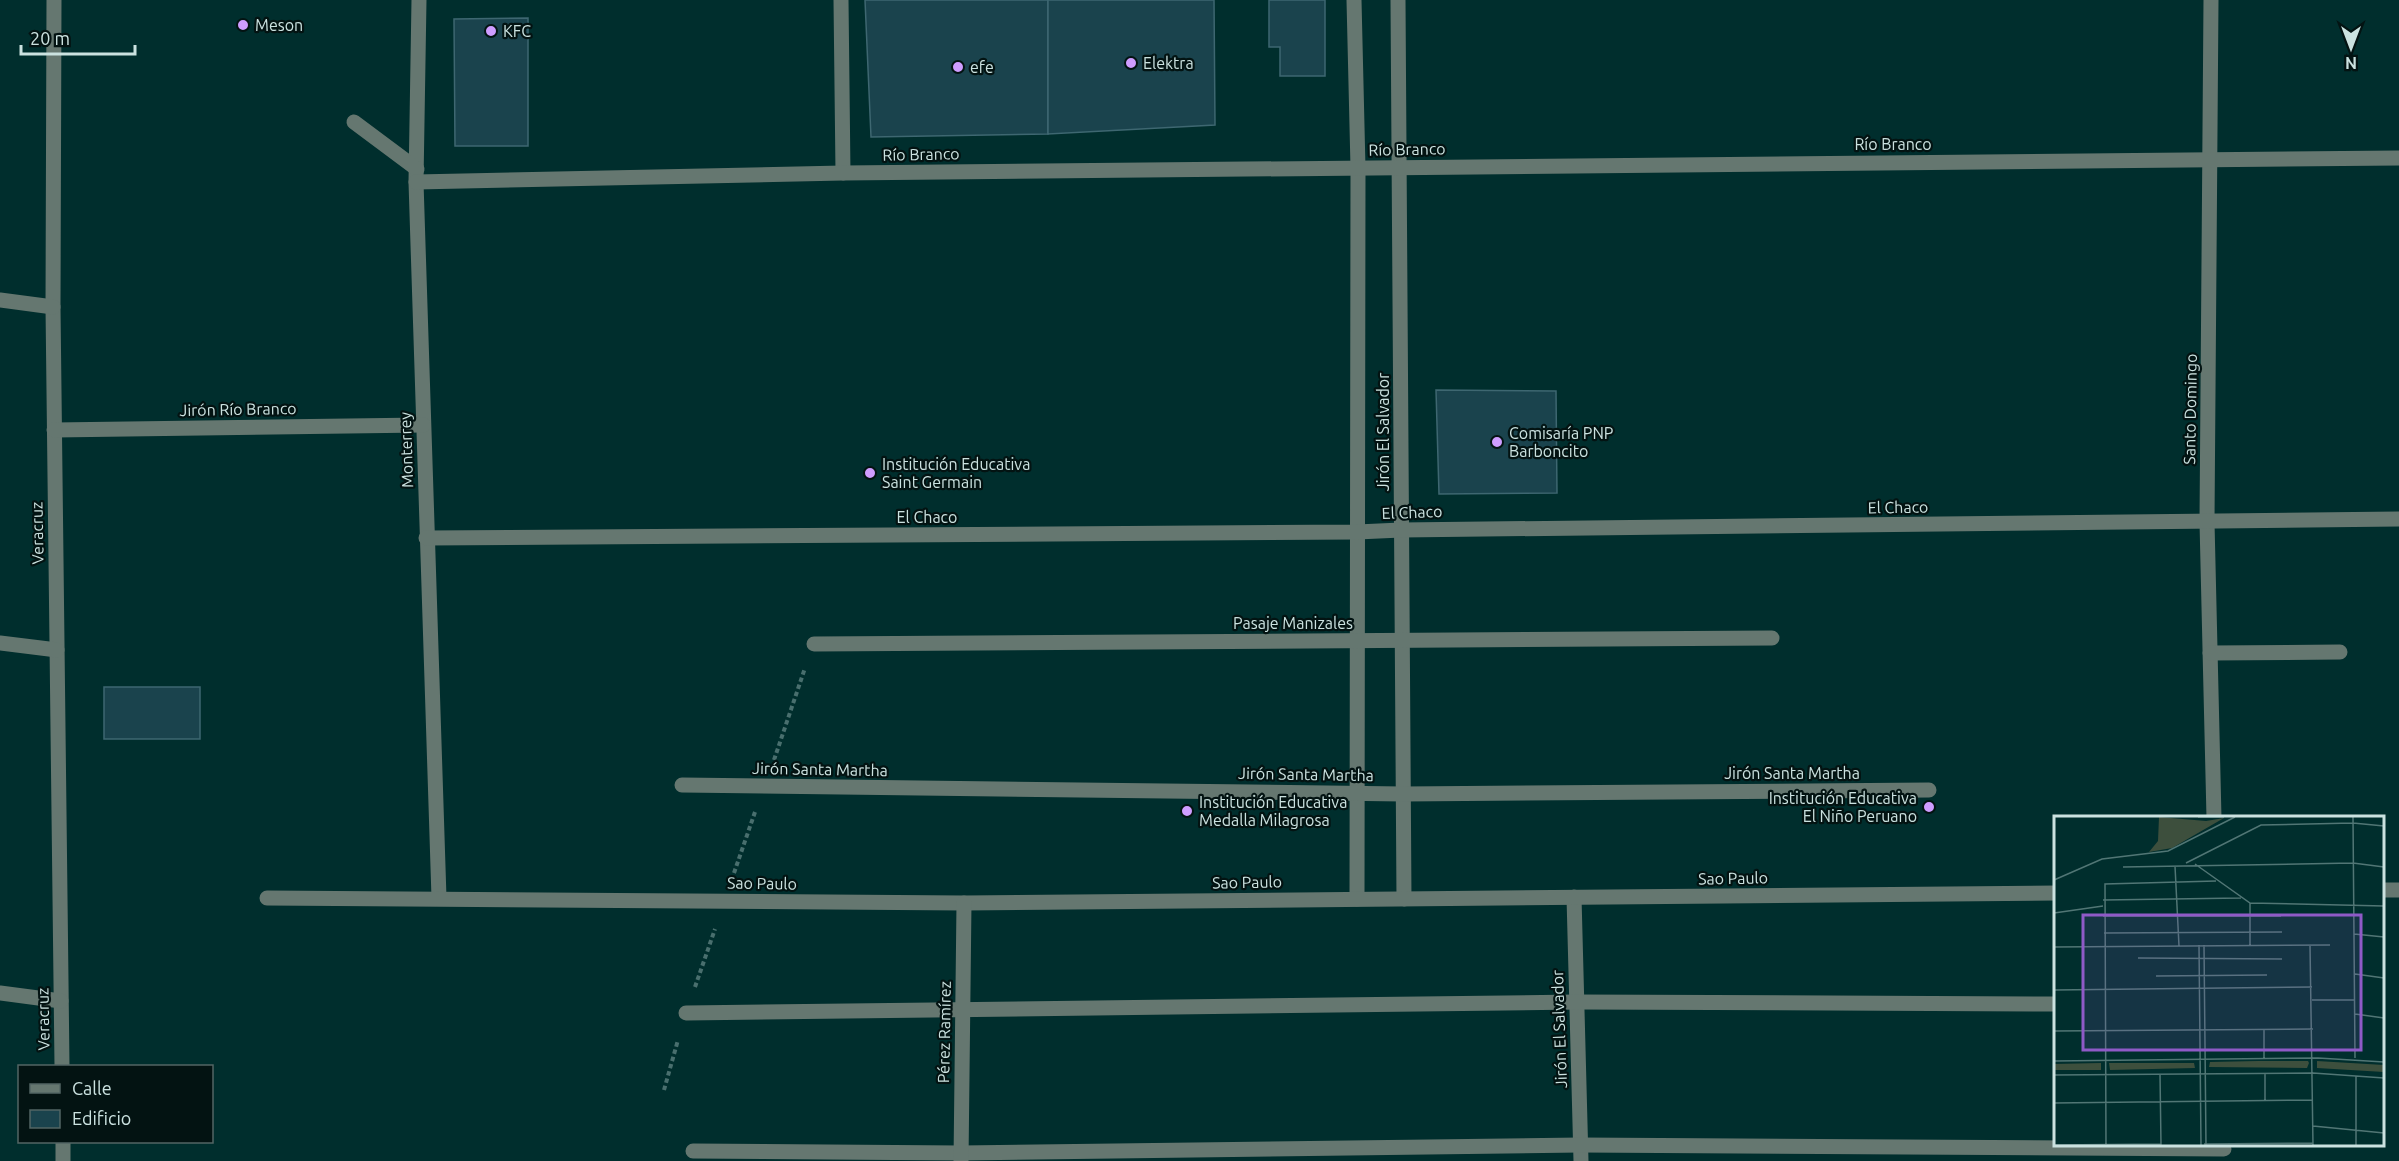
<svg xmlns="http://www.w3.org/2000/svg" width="2399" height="1161" font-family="Ubuntu,sans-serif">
	<rect width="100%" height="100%" fill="#002e2d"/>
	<!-- building -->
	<g fill="#1a434d" stroke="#3e6771" stroke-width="1.5">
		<path d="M865,0H1048V134L871,137Z"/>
		<path d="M1048,0H1214L1215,125L1048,134Z"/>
		<path d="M1269,0H1325V76H1280V47H1269Z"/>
		<path d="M528,18V146H455L454,19Z"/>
		<path d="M1436,390L1556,391L1557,493L1439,494Z"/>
		<rect x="104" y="687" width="96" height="52"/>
	</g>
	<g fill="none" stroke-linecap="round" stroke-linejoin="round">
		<!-- path -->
		<g stroke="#496f6e" stroke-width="4" stroke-dasharray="4.5 3" stroke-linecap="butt">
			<path d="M774,760L805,668"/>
			<path d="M734,873L755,812"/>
			<path d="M695,987L715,929"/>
			<path d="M664,1090L678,1040"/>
		</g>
		<!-- minor -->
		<g stroke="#657770" stroke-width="15">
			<path d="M54,0L53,307L62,1066"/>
			<path d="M419,0L416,182L439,898"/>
			<path d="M841,0L843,173"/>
			<path d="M1354,0L1358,168L1357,899"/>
			<path d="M1398,0L1404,899"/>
			<path d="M2211,0L2207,522L2214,818"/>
			<path d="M354,122L417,169"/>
			<path d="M416,182L843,173L2399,158"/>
			<path d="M0,300L53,307"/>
			<path d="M54,430L423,425"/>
			<path d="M426,538L1357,532L1401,530L2399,519"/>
			<path d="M0,643L57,650"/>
			<path d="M814,644L1772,638"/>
			<path d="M2210,653L2340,652"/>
			<path d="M682,785L1403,794L1929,790"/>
			<path d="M2382,890H2399"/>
			<path d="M1574,897L1581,1161"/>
			<path d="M267,898L964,903L2056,893"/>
			<path d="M0,993L61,1001"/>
			<path d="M686,1013L1577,1002L2056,1004"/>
			<path d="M63,1142V1161"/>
			<path d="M693,1151L961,1153L1580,1145L2224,1149"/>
			<path d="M961,1161L964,903"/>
		</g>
	</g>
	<!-- markers -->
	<g fill="#cf9dff" stroke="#031312" stroke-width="2">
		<circle cx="243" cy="25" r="6"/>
		<circle cx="491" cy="31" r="6"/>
		<circle cx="1131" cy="63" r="6"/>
		<circle cx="958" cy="67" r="6"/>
		<circle cx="1497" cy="442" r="6"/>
		<circle cx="870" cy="473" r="6"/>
		<circle cx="1929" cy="807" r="6"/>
		<circle cx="1187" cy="811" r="6"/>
	</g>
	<g text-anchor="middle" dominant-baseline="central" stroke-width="4.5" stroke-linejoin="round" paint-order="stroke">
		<!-- poi labels -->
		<g font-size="16" fill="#cbe2e0" stroke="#031312" text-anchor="start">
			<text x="255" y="25">Meson</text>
			<text x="503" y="31">KFC</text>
			<text x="1143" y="63">Elektra</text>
			<text x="970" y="67">efe</text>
			<text x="1509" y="433">Comisaría PNP<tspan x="1509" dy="18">Barboncito</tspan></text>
			<text x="882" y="464">Institución Educativa<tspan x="882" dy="18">Saint Germain</tspan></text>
			<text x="1917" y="798" text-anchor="end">Institución Educativa<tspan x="1917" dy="18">El Niño Peruano</tspan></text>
			<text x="1199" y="802">Institución Educativa<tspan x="1199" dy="18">Medalla Milagrosa</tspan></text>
		</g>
		<!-- street labels -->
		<g font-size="16" fill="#cbe2e0" stroke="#031312">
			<text x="1893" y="144">Río Branco</text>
			<text transform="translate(1407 149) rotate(-1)">Río Branco</text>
			<text transform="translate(921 154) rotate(-1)">Río Branco</text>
			<text transform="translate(238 409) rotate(-1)">Jirón Río Branco</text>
			<text transform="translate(2190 409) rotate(-89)">Santo Domingo</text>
			<text transform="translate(1383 432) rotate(-90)">Jirón El Salvador</text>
			<text transform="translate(406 450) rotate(-92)">Monterrey</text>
			<text transform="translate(1898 507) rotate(-1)">El Chaco</text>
			<text transform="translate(1412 512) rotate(-2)">El Chaco</text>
			<text x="927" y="517">El Chaco</text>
			<text transform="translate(37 533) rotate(-91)">Veracruz</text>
			<text x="1293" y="623">Pasaje Manizales</text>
			<text transform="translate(820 769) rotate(1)">Jirón Santa Martha</text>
			<text x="1792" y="773">Jirón Santa Martha</text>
			<text transform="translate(1306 774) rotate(1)">Jirón Santa Martha</text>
			<text transform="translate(1733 878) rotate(-1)">Sao Paulo</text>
			<text transform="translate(1247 882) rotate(-1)">Sao Paulo</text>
			<text transform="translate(762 883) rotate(1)">Sao Paulo</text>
			<text transform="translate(43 1019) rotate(-91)">Veracruz</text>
			<text transform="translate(1559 1029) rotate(-92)">Jirón El Salvador</text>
			<text transform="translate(944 1032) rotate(-89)">Pérez Ramírez</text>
		</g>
	</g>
	<!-- overview -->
	<g transform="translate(2054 816)">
		<rect width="330" height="330" fill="#002e2d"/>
		<path d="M105,1L152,5L170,2L118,32L95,36L104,25ZM204,245H254L255,247L253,252L155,251L156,246ZM263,245L330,249V256L263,252ZM47,247V254H0V248ZM55,247H140L141,252L56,254Z" fill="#3d4f3d"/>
		<path fill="none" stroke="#517675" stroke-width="1.5" d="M144,1H170M299,1L301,242M132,47L207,9L299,7L330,10M141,48L196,87L330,90M121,50L125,130M69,51L299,47L330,51M0,64L48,43L114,35L181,1M49,84L187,82M0,97L49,90M49,100H227M50,117L228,116M300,118L330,121M145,129L147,329M150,129L152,329M196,129V87M256,129L259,329M0,131L276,129M84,142L228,143M301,158L330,162M102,160L213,159M0,174L258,171M258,184H301M301,198L330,202M210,214V242M0,215L259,213M0,245L264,242L330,246M211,257V284M106,258L107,329M0,259L259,257L330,262M302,260V329M0,287L259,284M259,310L330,317M150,328L259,327M0,329L107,328M52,329L51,68L162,65"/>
		<path fill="#8f5ac7" fill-opacity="0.15" stroke="#8f5ac7" stroke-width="3" d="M29,99H307V234H29Z"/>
		<rect width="330" height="330" fill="none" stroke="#cbe2e0" stroke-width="3"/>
	</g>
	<!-- legend -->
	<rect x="18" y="1065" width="195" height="78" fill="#031312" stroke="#536664" stroke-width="1.5"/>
	<rect x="30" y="1084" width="30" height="9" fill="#657770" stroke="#536664" stroke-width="1.5"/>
	<text x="72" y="1095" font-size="18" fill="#cbe2e0">Calle</text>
	<rect x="30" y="1110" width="30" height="18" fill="#1a434d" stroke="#536664" stroke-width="1.5"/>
	<text x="72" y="1125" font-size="18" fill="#cbe2e0">Edificio</text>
	<!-- north arrow -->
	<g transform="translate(2351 48) rotate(180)" stroke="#031312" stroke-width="4.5" paint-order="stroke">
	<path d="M0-4.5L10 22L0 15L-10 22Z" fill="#cbe2e0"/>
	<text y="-9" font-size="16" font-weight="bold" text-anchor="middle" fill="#cbe2e0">N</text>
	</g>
	<!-- scale -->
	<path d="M21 45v9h114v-9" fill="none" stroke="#cbe2e0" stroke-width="3"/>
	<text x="30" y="45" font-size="18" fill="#cbe2e0" stroke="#031312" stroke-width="4.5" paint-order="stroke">20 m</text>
</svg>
